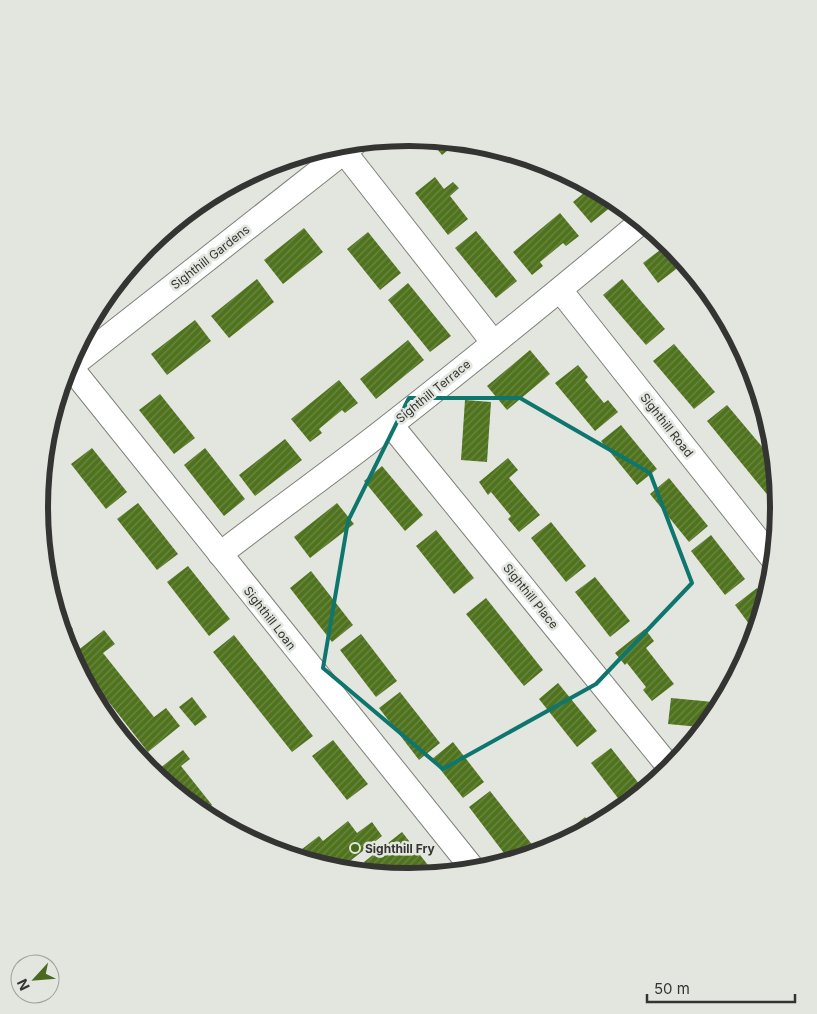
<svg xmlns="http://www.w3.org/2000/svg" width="817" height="1014" font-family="Inter,sans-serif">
	<defs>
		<pattern id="building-hatch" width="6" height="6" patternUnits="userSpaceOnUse" patternTransform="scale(1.25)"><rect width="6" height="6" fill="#4f731d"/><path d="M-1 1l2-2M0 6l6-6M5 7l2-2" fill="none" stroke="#6c8746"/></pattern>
	</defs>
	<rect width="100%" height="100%" fill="#e3e6df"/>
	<!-- building -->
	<g fill="url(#building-hatch)">
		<path d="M429,139L458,142L442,155Z"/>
		<path d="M435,177L444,189L453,182L459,188L450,196L468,219L448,235L415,193Z"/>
		<path d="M591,187L617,202L591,223L573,202Z"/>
		<path d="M560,213L579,236L566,246L563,243L540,262L543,266L532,275L513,252Z"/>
		<path d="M304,228L323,252L283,284L264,260Z"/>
		<path d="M476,231L517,281L496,298L455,248Z"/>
		<path d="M368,232L401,273L380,290L347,249Z"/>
		<path d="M668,244L684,263L658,283L643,263Z"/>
		<path d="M257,279L274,302L229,338L211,316Z"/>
		<path d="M622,279L665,329L646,345L603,295Z"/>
		<path d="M408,283L451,336L430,352L388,300Z"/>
		<path d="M195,320L211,341L167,375L151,354Z"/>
		<path d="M408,340L424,360L376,399L360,379Z"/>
		<path d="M674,344L715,392L694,409L653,361Z"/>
		<path d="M530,350L550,374L507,410L487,386Z"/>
		<path d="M578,365L588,377L585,380L604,403L608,400L618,412L595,431L555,383Z"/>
		<path d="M339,380L358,403L345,413L342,410L319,429L322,433L310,442L291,419Z"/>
		<path d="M160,394L195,438L174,454L139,410Z"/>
		<path d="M465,400L491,402L487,462L461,460Z"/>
		<path d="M727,405L774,461L777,492L770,498L707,421Z"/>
		<path d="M621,425L657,469L637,485L601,441Z"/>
		<path d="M285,439L302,460L255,496L239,475Z"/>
		<path d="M92,448L127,492L106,509L71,464Z"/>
		<path d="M205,448L245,499L224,516L184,465Z"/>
		<path d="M508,458L518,470L509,478L540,515L519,532L508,519L511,516L510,515L491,492L488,495L479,482Z"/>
		<path d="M382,466L423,515L405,531L364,481Z"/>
		<path d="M669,478L708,526L689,542L650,494Z"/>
		<path d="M138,503L178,554L157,570L117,519Z"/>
		<path d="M337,503L354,524L310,558L294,537Z"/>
		<path d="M551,522L586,566L566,582L531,538Z"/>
		<path d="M436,530L474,578L454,594L416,546Z"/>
		<path d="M711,535L745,579L725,595L691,551Z"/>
		<path d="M188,566L230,619L209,636L167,582Z"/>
		<path d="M311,571L353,625L332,642L290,588Z"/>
		<path d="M595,577L630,621L610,637L575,592Z"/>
		<path d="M757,588L765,599L755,632L735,605Z"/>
		<path d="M486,598L543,670L524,686L466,614Z"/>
		<path d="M53,604L73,629L63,637Z"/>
		<path d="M645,629L654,641L646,648L674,684L652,701L643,690L646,687L627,663L625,665L615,653Z"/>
		<path d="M104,630L115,644L103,653L154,717L166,708L180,726L148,752L72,655Z"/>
		<path d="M361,634L397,681L376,697L340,650Z"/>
		<path d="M234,635L313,736L292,752L213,652Z"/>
		<path d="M558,683L597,731L577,747L539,699Z"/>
		<path d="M400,692L440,743L419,760L379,708Z"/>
		<path d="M192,697L207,717L195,726L179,707Z"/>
		<path d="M671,698L703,701L721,703L716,713L704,728L700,727L668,724Z"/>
		<path d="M333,740L368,784L347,800L312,756Z"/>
		<path d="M453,742L484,782L463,798L432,759Z"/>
		<path d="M611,748L644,790L624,806L591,763Z"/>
		<path d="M183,750L190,759L181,766L212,805L201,813L163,782L155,772Z"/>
		<path d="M490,791L534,847L520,858L510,861L469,807Z"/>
		<path d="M585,817L592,826L550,849L542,851Z"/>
		<path d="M348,821L357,833L372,822L382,836L341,868L343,870L293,856L319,836L323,841Z"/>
		<path d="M245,828L251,835L247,838L238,833Z"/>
		<path d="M402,832L435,874L408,877L374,873L364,862Z"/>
	</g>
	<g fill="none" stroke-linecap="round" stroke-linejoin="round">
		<!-- minor casing -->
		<g stroke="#7e827b" stroke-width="26">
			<g id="minor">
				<path d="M338,144L493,342"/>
				<path d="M560,290L773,559"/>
				<path d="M68,364L474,870"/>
				<path d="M65,371L355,143"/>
				<path d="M391,425L670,768"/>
				<path d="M220,554C277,510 335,469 392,424C476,358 559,291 641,222"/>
			</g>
		</g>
		<!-- minor -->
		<use href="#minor" stroke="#fff" stroke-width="24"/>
	</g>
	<!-- marked area -->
	<path fill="none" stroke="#0f766e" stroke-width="4" stroke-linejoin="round" d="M409,398H520L650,473L692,583L596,684L443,769L323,668L348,521Z"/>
	<!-- markers -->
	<circle fill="#49691f" stroke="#e3e6df" stroke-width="2" cx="355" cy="848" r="5"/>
	<g text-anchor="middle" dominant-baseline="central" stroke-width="5" stroke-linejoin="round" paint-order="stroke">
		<!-- street labels -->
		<g font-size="12" fill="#343533" stroke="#e3e6df">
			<text transform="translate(210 257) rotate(-38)">Sighthill Gardens</text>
			<text transform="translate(433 391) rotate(-39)">Sighthill Terrace</text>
			<text transform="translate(667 425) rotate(52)">Sighthill Road</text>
			<text transform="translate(531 596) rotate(51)">Sighthill Place</text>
			<text transform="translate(270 618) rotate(52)">Sighthill Loan</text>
		</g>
		<!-- poi labels -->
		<g font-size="12" font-weight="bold" fill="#343533" stroke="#e3e6df" text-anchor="start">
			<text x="365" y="848">Sighthill Fry</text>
		</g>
	</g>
	<!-- crop -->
	<path d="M0 0H817V1014H0ZM48 507a361 361 0 1 1 722 0a361 361 0 1 1-722 0Z" fill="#e3e6df" fill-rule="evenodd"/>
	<path fill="none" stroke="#343533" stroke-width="6" d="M48 507a361 361 0 1 1 722 0a361 361 0 1 1-722 0Z"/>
	<!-- north arrow -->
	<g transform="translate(35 979) rotate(244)"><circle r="24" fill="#e3e6df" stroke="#9d9f9a"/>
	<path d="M0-4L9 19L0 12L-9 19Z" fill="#49691f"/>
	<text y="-8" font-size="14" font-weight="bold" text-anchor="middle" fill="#343533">N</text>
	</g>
	<!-- scale -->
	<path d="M647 994v8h148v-8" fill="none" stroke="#343533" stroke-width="2.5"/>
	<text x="654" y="994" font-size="15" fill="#343533" stroke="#e3e6df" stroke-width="4" paint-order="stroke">50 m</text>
</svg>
